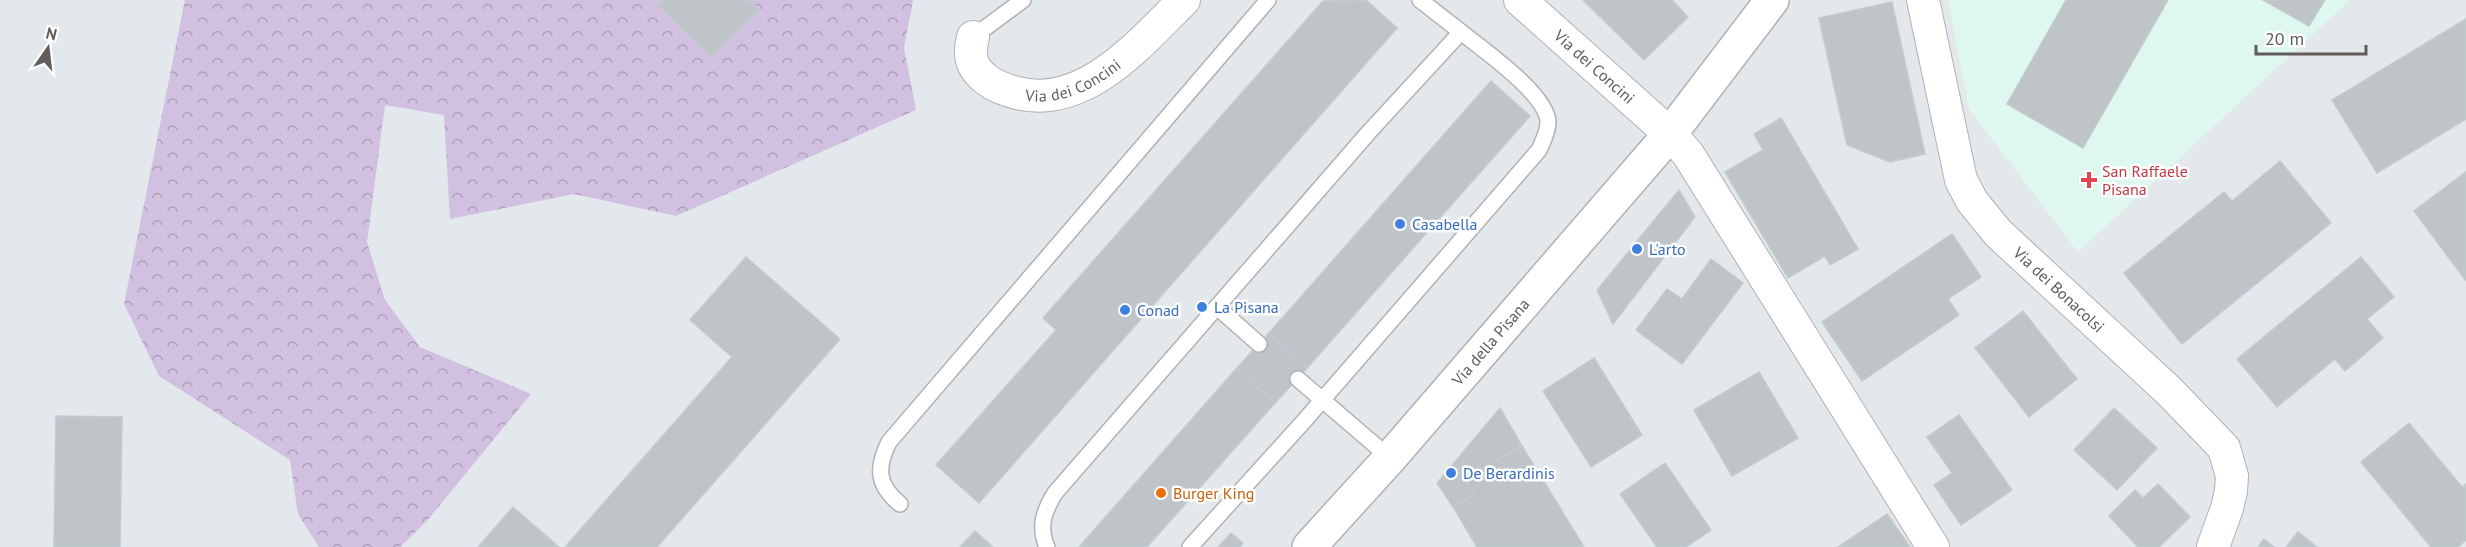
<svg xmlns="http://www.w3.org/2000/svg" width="2466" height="547" font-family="'PT Sans',sans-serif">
	<defs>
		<pattern id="forest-crowns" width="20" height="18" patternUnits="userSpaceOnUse" patternTransform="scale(1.5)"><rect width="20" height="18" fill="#d2c0e1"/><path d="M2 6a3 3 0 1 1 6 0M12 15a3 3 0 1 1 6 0" fill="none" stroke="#ae9fb9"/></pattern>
	</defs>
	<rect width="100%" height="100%" fill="#e2e8eb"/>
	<!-- medical -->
	<path fill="#def8ef" d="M1948,0H2350L2078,252L1969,109Z"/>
	<!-- forest -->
	<path fill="url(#forest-crowns)" d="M185,0H913L904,48L916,110L676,216L574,194L450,219L444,115L385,105L367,242L385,300L420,347L531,394L426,522L400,547H319L298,514L290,460L159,376L124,304Z"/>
	<!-- building -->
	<g fill="#bec4c7" stroke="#c1cccf" stroke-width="1.5">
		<path d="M664,0H749L759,10L711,57L658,6Z"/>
		<path d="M1366,0L1397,28L979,503L936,465L1056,330L1043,318L1323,1Z"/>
		<path d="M1583,0H1672L1688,17L1644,60Z"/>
		<path d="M2066,0H2168L2083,148L2007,104Z"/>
		<path d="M2263,0H2325L2309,26Z"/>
		<path d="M1892,2L1925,154L1890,162L1847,145L1819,18Z"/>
		<path d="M2466,19V119L2377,173L2332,100Z"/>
		<path d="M1491,81L1530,116L1308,367L1269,333Z"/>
		<path d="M1781,118L1858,249L1830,265L1825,256L1788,278L1725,172L1763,150L1754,134Z"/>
		<path d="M2280,161L2331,223L2182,344L2124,273L2224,192L2232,201Z"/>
		<path d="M2466,172V281L2414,211Z"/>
		<path d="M1679,190L1695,217L1613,324L1597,290Z"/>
		<path d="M1952,234L1981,277L1948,299L1959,315L1862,381L1822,322Z"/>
		<path d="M746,257L840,339L657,547H565L732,357L690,320Z"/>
		<path d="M2361,257L2394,297L2367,319L2383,338L2345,371L2335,359L2277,407L2237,359Z"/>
		<path d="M1711,259L1743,283L1682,364L1636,330L1667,289L1682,299Z"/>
		<path d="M2023,311L2077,379L2029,417L1975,348Z"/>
		<path d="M1269,333L1308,367L1275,403L1236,369Z"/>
		<path d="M1594,358L1642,435L1591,467L1543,391Z"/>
		<path d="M1236,369L1275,403L1147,547H1079Z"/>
		<path d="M1759,372L1798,438L1732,476L1694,410Z"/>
		<path d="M1500,408L1522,446L1465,480L1474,495L1453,507L1437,483Z"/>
		<path d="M2114,408L2157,448L2117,490L2074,450Z"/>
		<path d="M1959,415L2012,490L1961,525L1934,485L1952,473L1927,437Z"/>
		<path d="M56,416L122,417L120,547H54Z"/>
		<path d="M2409,423L2462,487L2466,484V540L2458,547H2431L2361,462Z"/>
		<path d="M1522,446L1584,547H1477L1453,507L1474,495L1465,480Z"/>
		<path d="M1665,463L1711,530L1686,547H1657L1620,494Z"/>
		<path d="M2158,484L2190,517L2159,547H2138L2109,516L2135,490L2143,498Z"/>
		<path d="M513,507L559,547H478Z"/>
		<path d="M1887,514L1910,547H1838Z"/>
		<path d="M975,531L993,547H960Z"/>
		<path d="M2298,532L2317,547H2286Z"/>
		<path d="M1231,533L1243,543L1240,547H1218Z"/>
		<path d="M2264,539L2274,547H2258Z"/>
	</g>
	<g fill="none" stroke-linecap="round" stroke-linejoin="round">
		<!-- service casing -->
		<g stroke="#b6b0af" stroke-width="18">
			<g id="service">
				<path d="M1420,0L1461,32"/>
				<path d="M973,37L1023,0"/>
				<path d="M1217,307L1259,344"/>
				<path d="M1298,379L1390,458"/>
				<path d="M900,504C877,485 876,468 889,442L1268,0"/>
				<path d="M1047,547C1038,527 1044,511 1055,493L1369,132L1461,32C1483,50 1547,94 1548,122C1548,132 1543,141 1539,150L1305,420L1190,547"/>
			</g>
		</g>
		<!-- minor casing -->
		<g stroke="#b6b0af" stroke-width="34">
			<g id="minor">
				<path id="s1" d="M1520,0L1670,134L1688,154L1933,547"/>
				<path id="s2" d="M1923,0L1961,180L1972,201L1998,233L2169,391L2224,448L2232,476L2231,491L2227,508L2213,547"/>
				<path id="s3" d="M973,37C968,56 971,68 987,80C996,87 1006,90 1017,93C1085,110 1140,43 1184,0"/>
			</g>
		</g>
		<!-- secondary casing -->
		<g stroke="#b6b0ae" stroke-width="36">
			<g id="secondary">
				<path id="s4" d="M1309,547L1390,458L1670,134L1772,0"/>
			</g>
		</g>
		<!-- service -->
		<use href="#service" stroke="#fff" stroke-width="15"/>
		<!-- minor -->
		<use href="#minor" stroke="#fff" stroke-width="32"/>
		<!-- secondary -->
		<use href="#secondary" stroke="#fff" stroke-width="33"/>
	</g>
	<!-- markers -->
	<path fill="#e0444e" stroke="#fff" stroke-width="2" d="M2086 171h6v6h6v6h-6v6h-6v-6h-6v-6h6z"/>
	<g fill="#3f7fe0" stroke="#fff" stroke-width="2">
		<circle cx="1400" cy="224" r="6"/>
		<circle cx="1637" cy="249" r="6"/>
		<circle cx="1202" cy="307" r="6"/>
		<circle cx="1125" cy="310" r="6"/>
		<circle cx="1451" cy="473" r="6"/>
	</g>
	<circle fill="#e8710a" stroke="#fff" stroke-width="2" cx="1161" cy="493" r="6"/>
	<g text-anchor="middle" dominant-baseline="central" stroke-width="5" stroke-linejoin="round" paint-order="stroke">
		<!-- street labels -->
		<g font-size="16" fill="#615b5a" stroke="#fff">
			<text stroke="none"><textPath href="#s1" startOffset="100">Via dei Concini</textPath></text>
			<text stroke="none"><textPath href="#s3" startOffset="141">Via dei Concini</textPath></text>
			<text stroke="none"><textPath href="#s2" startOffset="332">Via dei Bonacolsi</textPath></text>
			<text stroke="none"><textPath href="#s4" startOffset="274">Via della Pisana</textPath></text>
		</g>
		<!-- health labels -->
		<g font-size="16" fill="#be3a42" stroke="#fff" text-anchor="start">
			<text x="2102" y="171">San Raffaele<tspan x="2102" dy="18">Pisana</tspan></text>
		</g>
		<!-- shop labels -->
		<g font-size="16" fill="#366cbe" stroke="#fff" text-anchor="start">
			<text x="1412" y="224">Casabella</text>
			<text x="1649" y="249">L'arto</text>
			<text x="1214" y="307">La Pisana</text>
			<text x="1137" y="310">Conad</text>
			<text x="1463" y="473">De Berardinis</text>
		</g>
		<!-- food labels -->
		<g font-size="16" fill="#c56008" stroke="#fff" text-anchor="start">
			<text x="1173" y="493">Burger King</text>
		</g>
	</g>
	<!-- north arrow -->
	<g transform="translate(48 48) rotate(14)" stroke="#ffffff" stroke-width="4.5" paint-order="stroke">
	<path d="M0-4.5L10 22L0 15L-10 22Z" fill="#615b5a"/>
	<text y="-9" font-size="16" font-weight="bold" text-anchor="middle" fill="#615b5a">N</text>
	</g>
	<!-- scale -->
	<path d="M2256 45v9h110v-9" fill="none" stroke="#615b5a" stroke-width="3"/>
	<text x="2265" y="45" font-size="18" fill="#615b5a" stroke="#ffffff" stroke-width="4.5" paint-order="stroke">20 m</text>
</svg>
